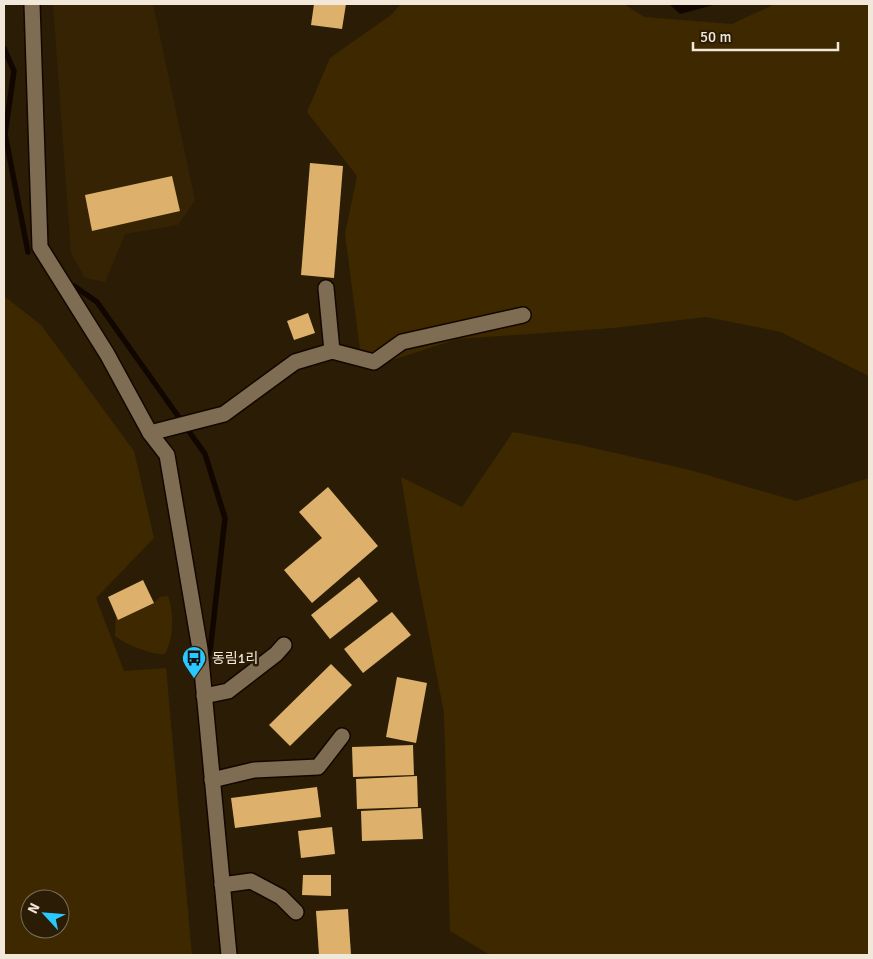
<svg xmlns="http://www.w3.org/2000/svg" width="873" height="959" font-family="Signika,'Noto Sans KR',sans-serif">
	<rect width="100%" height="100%" fill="#2b1d05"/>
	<!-- built -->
	<path fill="#362303" d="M53,4H153L195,200L178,225L125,234L105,282L85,278L71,253Z"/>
	<!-- green -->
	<g fill="#3e2800" fill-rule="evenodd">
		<path d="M401,4H624L644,17L732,24L775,4H869V376L781,332L706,317L613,328L457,339L386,362L360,349L345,234L357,176L307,112L330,58L391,15Z"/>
		<path d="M4,295L5,297L41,325L134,451L154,538L96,598L124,671L166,668L192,955H4ZM30,899H60V929H30Z"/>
		<path d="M513,432L580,445L690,470L796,501L869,478V955H490L450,931L444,713L415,563L401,477L462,507Z"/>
		<path d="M168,596C174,613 174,638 165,654C151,655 127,645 115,636L116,615L119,619L154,603L160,597Z"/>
	</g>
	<!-- water -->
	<path fill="#120600" d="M669,4H717L680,14Z"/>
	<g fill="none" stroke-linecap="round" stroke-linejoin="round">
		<!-- stream -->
		<g stroke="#120600" stroke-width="5.5">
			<path d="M4,48L14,71L5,134L28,252"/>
			<path d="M74,286L97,302L205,454L225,518L209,661"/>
		</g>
	</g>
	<!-- building -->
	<g fill="#ddb16b">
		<path d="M314,4H346L342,29L311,25Z"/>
		<path d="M310,163L343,166L334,278L301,275Z"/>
		<path d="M172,176L180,211L92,231L85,195Z"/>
		<path d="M308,313L315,333L294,340L287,321Z"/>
		<path d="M328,487L378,546L312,603L284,570L322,538L299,512Z"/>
		<path d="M359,577L378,601L330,639L311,615Z"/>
		<path d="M143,580L154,603L118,620L108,597Z"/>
		<path d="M392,612L411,635L363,673L344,649Z"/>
		<path d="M331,664L352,685L290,746L269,725Z"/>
		<path d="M397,677L427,683L416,743L386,737Z"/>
		<path d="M413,745L414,775L353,777L352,747Z"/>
		<path d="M417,776L418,807L357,809L356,779Z"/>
		<path d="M317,787L321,817L235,828L231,798Z"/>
		<path d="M421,808L423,839L362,841L361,811Z"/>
		<path d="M332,827L335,854L301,858L298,831Z"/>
		<path d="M303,875H331V896L302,895Z"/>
		<path d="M348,909L351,955H319L316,911Z"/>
	</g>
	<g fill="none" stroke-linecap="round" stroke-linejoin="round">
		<!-- minor casing -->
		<g stroke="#130700" stroke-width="18">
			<g id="minor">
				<path d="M32,4L40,247L107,354L150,433L167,455L200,649L229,955"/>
				<path d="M326,288L332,351"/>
				<path d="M150,433L224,414L295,362L332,351L374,362L402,342L523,315"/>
				<path d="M204,696L228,691L276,654L284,645"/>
				<path d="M212,780L254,770L318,767L342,736"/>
				<path d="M222,885L251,881L281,897L296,912"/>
			</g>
		</g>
		<!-- minor -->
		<use href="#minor" stroke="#7e6d53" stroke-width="15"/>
	</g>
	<!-- icons -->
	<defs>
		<g id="bus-pin" transform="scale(1.25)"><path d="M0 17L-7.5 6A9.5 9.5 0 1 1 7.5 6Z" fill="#29c8ff" stroke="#2b1d05"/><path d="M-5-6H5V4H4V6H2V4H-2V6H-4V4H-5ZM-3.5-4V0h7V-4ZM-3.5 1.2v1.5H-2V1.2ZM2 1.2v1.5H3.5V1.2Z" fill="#111"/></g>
	</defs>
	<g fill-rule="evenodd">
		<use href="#bus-pin" x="194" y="658"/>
	</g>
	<g text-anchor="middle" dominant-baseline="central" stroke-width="5" stroke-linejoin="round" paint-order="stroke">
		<!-- poi labels -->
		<g font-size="14" fill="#f2e8da" stroke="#2b1d05" text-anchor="start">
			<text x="212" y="658">동림1리</text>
		</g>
	</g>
	<!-- border -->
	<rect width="873" height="959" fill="none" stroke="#f2e8da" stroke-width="10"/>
	<!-- north arrow -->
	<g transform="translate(45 914) rotate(296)"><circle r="24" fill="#2b1d05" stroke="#7b6e5a"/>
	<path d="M0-4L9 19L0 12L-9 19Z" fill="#29c8ff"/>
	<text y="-8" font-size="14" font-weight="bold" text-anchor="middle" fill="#f2e8da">N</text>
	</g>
	<!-- scale -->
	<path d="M693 42v8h145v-8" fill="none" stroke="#f2e8da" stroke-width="2.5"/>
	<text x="700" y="42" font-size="15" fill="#f2e8da" stroke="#2b1d05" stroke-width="4" paint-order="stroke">50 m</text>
</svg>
